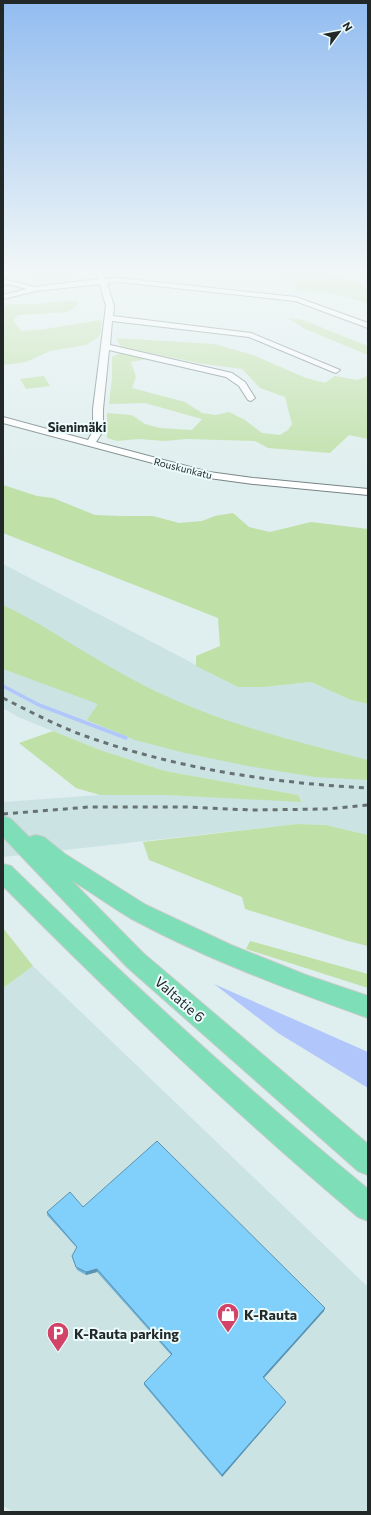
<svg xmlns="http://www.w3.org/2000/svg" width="371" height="1515" font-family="Commissioner,sans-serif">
	<rect width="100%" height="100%" fill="#dfeeee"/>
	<!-- built -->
	<g fill="#cce3e4">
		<path d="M3,564L238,687H263L311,682L351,700L368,704V835L326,825L297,824L3,857V802L100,795H166L302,801L298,795L165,771L100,750L18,717L3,708Z"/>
		<path d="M33,966L368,1287V1512H14L3,1506V988Z"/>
	</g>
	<!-- green -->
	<g fill="#bfe0a7">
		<path d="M36,271H76L80,276L37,282L30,272Z"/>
		<path d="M248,271H321L330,275L351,278L368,289V303C343,296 320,289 294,292L297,283L273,275Z"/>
		<path d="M69,301L79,302L74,308L67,312L18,315L13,320L21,331L45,329L101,320V333L97,338L86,345L50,351L26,362L3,365V306L14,304H38Z"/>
		<path d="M288,318L303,320L368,346V355L305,329Z"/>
		<path d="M116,338L215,344L253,355L306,378L325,383L335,376L357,380L368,376V439L349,435L330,453L268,448L255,441L187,439L165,441L139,439L117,441L107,438V413L132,415L145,424L160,428L192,430L202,419L145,403L109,404L112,378V357L120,353L148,359L131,362L136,377L132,388L185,402L202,413L216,415L229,412L245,420L262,433L280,435L288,430L292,424L285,397L260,388L242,369L198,363L121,347Z"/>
		<path d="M44,376L50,386L26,389L20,379Z"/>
		<path d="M3,485L37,496L53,498L95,515L122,516H153L179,523L202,521L215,516L233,513L249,527L270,532L311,522L368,529V704L351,700L311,682L263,687H238L196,666V656L220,646L218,618L3,533Z"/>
		<path d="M3,605C51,628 95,661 143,685C213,721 292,741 368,760V780L315,777L248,766L185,753L135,740L87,720L98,704L3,669Z"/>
		<path d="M53,731L100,750L165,771L298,795L302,802L166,795H100L76,788L19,743Z"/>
		<path d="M297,824L326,825L368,835V946L348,941L245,909L242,897L149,860L143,842Z"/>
		<path d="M3,928L33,966L3,988Z"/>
		<path d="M250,941L368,974V988L246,949Z"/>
	</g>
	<!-- water -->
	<path fill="#b1c7fc" d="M214,984L368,1052V1088L278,1033Z"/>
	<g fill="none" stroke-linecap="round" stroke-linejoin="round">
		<!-- stream-far1 -->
		<path stroke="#b1c7fc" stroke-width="2" d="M352,271L355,274"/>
		<!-- stream -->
		<path stroke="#b1c7fc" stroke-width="3.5" d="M3,686L39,705L126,738"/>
		<!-- minor casing -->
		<g stroke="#778485" stroke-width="2">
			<path id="minor" d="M94,271H102L105,279L119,278L296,297L368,323V328L295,301L119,282L107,283L114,306L113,316L251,333L340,370L336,373L333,372L249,337L112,321L110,345L232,373L245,382L255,398L251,401L248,400L239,386L226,377L109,350L103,409V431L96,442L209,472L253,478L368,489V495L253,484L209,478L3,423V417L88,440L93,431V409L106,306L100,284L36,291L3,299V295L27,289L7,284L3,285V281L7,280L35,287L98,279Z"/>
		</g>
		<!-- highway casing -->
		<g stroke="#cacbcb" stroke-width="2">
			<g id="highway">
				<path d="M3,816L11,819L29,837L36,835L44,837L65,854L146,905L231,945L306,975L368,996V1018C287,989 206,959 130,918C110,906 91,892 71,880L143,953L368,1144V1175L358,1171L127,967L3,837Z"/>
				<path d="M3,864L11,866C126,978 243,1087 368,1189V1221L358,1217C234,1113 117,1001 3,886Z"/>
			</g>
		</g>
		<!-- minor -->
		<use href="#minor" fill="#fff" fill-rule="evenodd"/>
		<!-- highway -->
		<use href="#highway" fill="#7edeb7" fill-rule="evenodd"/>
		<!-- rail -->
		<g stroke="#687171" stroke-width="3" stroke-dasharray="5 5" stroke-linecap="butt">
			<path d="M3,698C31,712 59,727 88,737C179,769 273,783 368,788"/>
			<path d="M3,814L89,807H186L251,810L326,809L368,805"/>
		</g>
	</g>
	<!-- wall -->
	<path fill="#6fb3d8" d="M83,1207L324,1311L264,1378L285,1404L222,1477L144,1385V1383L171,1355L97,1272L86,1275L77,1270L72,1256L77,1248L47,1215V1212Z"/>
	<!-- shaded-wall -->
	<g fill="#5a92b0">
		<path d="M97,1269V1272L86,1275V1272Z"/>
		<path d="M325,1308L324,1311L262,1380L263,1377Z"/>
		<path d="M286,1402L285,1404L222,1477V1475Z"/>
	</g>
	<!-- building -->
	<path fill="#81d0fb" stroke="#5a92b0" d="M157,1141L325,1308L263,1377L286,1402L222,1475L144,1383L172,1354L97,1269L86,1272L76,1267L72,1256L77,1247L47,1212L70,1192L83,1207Z"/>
	<!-- sky -->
	<linearGradient id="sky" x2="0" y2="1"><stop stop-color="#92bcf0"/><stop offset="0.56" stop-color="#f1f7f7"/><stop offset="1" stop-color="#f1f7f7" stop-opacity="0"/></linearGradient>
	<rect width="371" height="483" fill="url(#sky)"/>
	<!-- icons -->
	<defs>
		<g id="shop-pin" transform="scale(1.15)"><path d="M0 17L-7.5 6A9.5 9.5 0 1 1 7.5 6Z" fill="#d24368" stroke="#ecfbfc"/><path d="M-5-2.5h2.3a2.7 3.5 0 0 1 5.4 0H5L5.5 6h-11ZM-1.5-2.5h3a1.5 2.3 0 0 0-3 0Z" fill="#fff"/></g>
		<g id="parking-pin" transform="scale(1.15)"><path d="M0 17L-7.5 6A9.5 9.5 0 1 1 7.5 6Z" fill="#d24368" stroke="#ecfbfc"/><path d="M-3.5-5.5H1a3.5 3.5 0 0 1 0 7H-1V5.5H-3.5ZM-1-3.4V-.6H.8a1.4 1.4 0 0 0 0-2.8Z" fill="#fff"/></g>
	</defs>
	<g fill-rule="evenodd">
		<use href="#shop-pin" x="228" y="1314"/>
		<use href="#parking-pin" x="58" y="1333"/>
	</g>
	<g text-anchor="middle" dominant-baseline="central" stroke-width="4" stroke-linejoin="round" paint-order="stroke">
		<!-- far-street labels -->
		<g font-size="10" fill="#222727" stroke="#ecfbfc">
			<text transform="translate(183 468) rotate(14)">Rouskunkatu</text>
		</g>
		<!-- far-district labels -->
		<g font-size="13" font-weight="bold" fill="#222727" stroke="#ecfbfc">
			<text x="77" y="427">Sienimäki</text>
		</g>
		<!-- near-street labels -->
		<g font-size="14" fill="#222727" stroke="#ecfbfc">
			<text transform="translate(180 999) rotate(41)">Valtatie 6</text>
		</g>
		<!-- near-poi labels -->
		<g font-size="14" font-weight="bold" fill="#222727" stroke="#ecfbfc" text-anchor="start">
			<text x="244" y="1314">K-Rauta</text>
			<text x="74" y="1333">K-Rauta parking</text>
		</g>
	</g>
	<!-- border -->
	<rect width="371" height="1515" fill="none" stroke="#222727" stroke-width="8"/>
	<!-- north arrow -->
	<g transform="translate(339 32) rotate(58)" stroke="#ecfbfc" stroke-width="3" paint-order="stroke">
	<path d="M0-3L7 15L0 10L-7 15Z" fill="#222727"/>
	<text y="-6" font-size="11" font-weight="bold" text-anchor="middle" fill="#222727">N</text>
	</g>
</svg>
